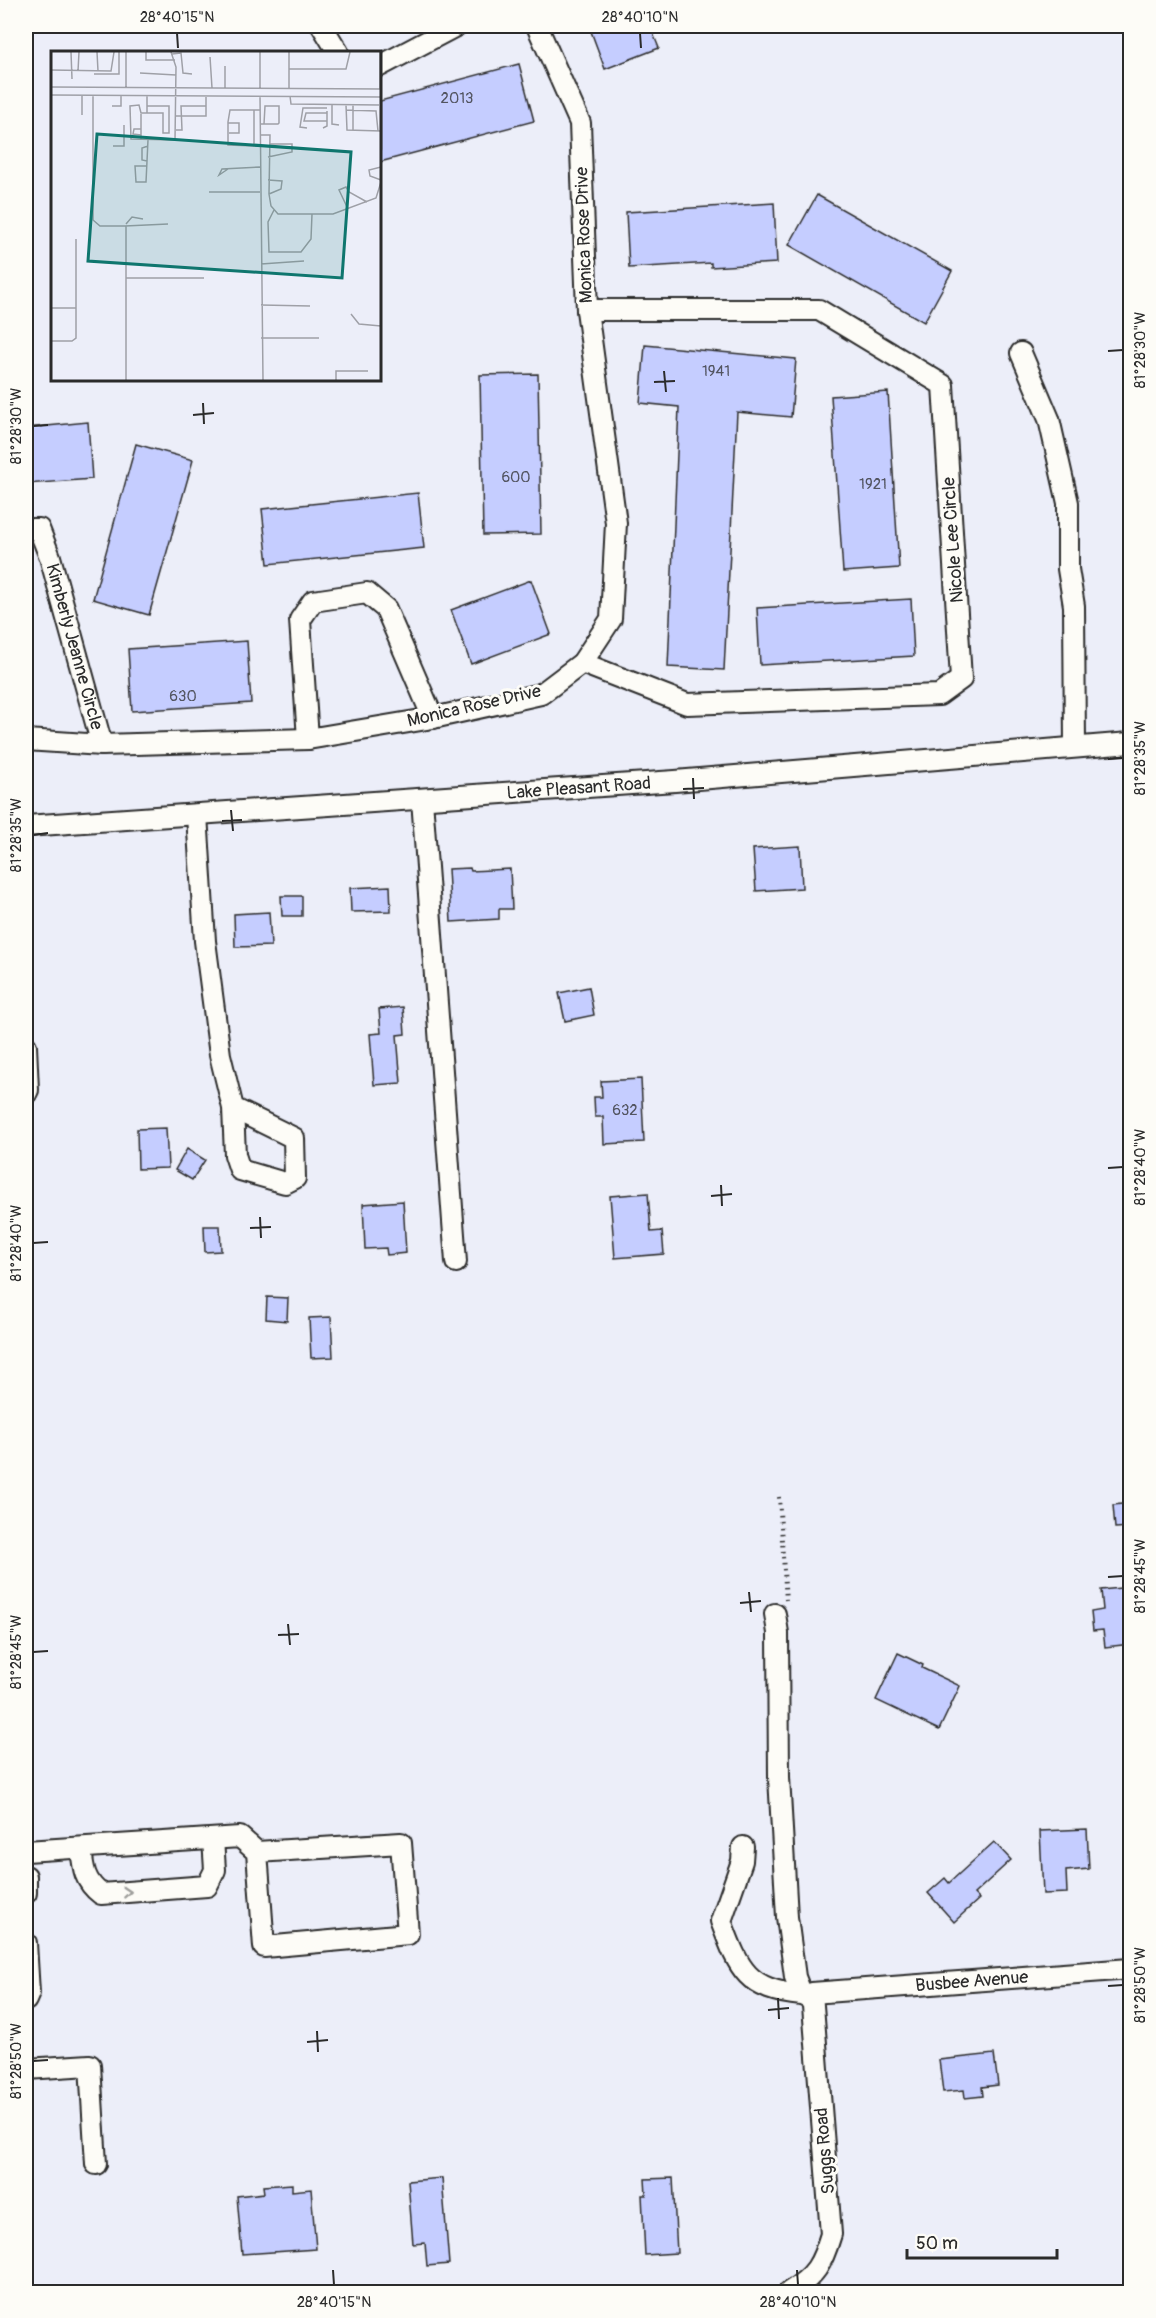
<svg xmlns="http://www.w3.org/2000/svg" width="1156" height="2318" font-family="Pangolin,sans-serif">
	<rect width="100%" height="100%" fill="#eceef9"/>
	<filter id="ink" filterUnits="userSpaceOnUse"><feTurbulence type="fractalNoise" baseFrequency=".0167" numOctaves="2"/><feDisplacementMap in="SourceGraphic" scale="12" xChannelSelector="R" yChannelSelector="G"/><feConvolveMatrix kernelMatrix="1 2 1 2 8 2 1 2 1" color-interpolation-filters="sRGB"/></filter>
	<g filter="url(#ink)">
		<!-- building -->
		<g fill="#c5cdff" stroke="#2b2b2b" stroke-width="1.5">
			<path d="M589,26H650L659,48L605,69Z"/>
			<path d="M519,64L534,121L380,162V101Z"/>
			<path d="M817,195L952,271L924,322L789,245Z"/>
			<path d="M774,203L777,263L711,267V263L629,268L626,212Z"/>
			<path d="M645,345L796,359L791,417L737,412L724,670L668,667L679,407L640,403Z"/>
			<path d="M538,374L541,534L483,535L480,375Z"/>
			<path d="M888,392L899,568L843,572L831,396Z"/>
			<path d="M88,422L92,479L26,484V428Z"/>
			<path d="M136,444L193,460L149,615L93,599Z"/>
			<path d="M418,493L424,548L268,564L262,509Z"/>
			<path d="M531,580L551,634L471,664L451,610Z"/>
			<path d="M911,599L914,656L760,665L757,608Z"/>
			<path d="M247,641L251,703L132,711L128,649Z"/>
			<path d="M800,846L802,888L756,891L753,849Z"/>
			<path d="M470,868L471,871L510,869L512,909H499V919L451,922L448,869Z"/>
			<path d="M390,886L391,911L351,912L350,888Z"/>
			<path d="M281,896H302V916H282Z"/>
			<path d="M269,912L271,946L235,947L234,914Z"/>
			<path d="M589,987L594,1015L565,1021L559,993Z"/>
			<path d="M403,1007L405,1034L397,1035L401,1083L374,1085L370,1034L381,1033L379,1009Z"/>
			<path d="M641,1079L644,1142L604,1144L603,1117H595L594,1097H602L601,1081Z"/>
			<path d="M166,1128L168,1168L138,1169L137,1129Z"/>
			<path d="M187,1149L205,1160L192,1180L175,1170Z"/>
			<path d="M648,1193L651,1232L662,1231L664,1254L615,1258L610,1196Z"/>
			<path d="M403,1201L406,1253L387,1255L386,1248L365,1249L363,1204Z"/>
			<path d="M204,1226H220L221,1251L205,1252Z"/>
			<path d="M267,1297L288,1298L287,1321L266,1319Z"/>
			<path d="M331,1317L333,1357L311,1358L309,1318Z"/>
			<path d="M1131,1503V1527L1115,1528L1113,1505Z"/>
			<path d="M1131,1587V1644L1105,1647L1103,1630L1093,1631L1091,1612L1103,1610L1101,1590Z"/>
			<path d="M898,1653L923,1665L922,1668L960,1686L939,1730L876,1700Z"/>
			<path d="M1087,1829L1089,1869L1066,1871L1067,1893L1043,1894L1040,1831Z"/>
			<path d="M994,1842L1011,1860L974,1894L979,1899L954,1922L928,1893L945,1878L949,1883Z"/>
			<path d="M994,2054L998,2085L982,2087L983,2096L965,2098L964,2090L943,2092L939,2060Z"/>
			<path d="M442,2178L449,2264L427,2266L425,2243L413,2244L408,2181Z"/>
			<path d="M673,2178L677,2253L645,2255L642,2195H646L645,2179Z"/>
			<path d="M292,2184V2191L311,2189L316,2249L242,2254L237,2196L264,2193L263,2186Z"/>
		</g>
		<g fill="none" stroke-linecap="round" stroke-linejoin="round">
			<!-- minor casing -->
			<g stroke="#2b2b2b" stroke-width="24">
				<g id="minor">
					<path d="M322,26L338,52"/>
					<path d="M380,66L456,26"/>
					<path d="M1021,353L1049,419L1068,503V569L1074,606L1075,747"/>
					<path id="s1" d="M26,529H39L50,557L102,745"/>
					<path d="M582,663L687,704L939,695L961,679L943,385L819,310H587"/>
					<path d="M308,739L300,620L313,601L367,593L386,609L433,718"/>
					<path d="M26,740L102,745L308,739L433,718L541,694L582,663L611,619L616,523L587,310L580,123L537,26"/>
					<path d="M422,799L456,1262"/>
					<path d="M197,815L205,941L220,1055L233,1108L235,1155L240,1170L285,1183L295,1178L294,1138L233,1108"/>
					<path id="s2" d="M26,826L675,781L1130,743"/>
					<path d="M26,1046L28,1090L26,1094"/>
					<path d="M775,1614L778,1633L779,1777L787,1917L795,1977L802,1995L812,2000"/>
					<path d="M743,1847L742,1861L721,1921C739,1969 746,1990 802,1995"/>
					<path d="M81,1848C83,1868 84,1881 101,1894L207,1886L215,1870L213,1839"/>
					<path d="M26,1851L240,1837L257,1852L264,1947L408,1934L401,1843L257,1852"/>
					<path d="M26,1876V1893"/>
					<path d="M26,1943L29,1993L26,2000"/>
					<path d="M26,2069L90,2065L96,2164"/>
					<path id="s3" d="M789,2292C816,2276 822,2264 831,2234L812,1993L1130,1969"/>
				</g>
			</g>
			<!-- path -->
			<path stroke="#2b2b2b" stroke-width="4" stroke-dasharray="1.5 4.5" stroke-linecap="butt" d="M779,1497L786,1600"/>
			<!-- minor -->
			<use href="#minor" stroke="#fdfcf7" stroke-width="20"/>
		</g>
		<!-- one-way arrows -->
		<defs><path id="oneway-chevron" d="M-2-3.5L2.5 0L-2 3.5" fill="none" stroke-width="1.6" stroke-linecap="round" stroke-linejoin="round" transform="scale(1.5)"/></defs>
		<use stroke="#9e9e9b" href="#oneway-chevron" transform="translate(127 1892) rotate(-4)"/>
	</g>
	<!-- ticks -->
	<path fill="none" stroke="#2b2b2b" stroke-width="2" d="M177,33L178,48M640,33L641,48M1108,351L1123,350M664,371L666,392M654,382L675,381M203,403L204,424M193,415L214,413M33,426L48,425M1108,759L1123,758M693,778L694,799M683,789L704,788M231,810L233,831M222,821L242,820M33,835L48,833M1108,1168L1123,1167M721,1185L722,1206M711,1196L732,1194M260,1217L261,1238M250,1228L271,1227M33,1243L48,1242M1108,1577L1123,1576M749,1592L751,1612M740,1603L761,1601M288,1624L290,1645M278,1635L299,1634M33,1652L48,1651M1108,1986L1123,1985M778,1998L779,2019M768,2010L789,2008M317,2031L318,2052M307,2042L328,2040M33,2061L48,2060M333,2270L334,2285M797,2270L798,2285"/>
	<g text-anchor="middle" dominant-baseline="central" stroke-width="6" stroke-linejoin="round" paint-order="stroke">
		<!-- number labels -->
		<g font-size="15" fill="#525460">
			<text x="457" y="98">2013</text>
			<text x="716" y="371">1941</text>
			<text x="516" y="477">600</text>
			<text x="873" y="484">1921</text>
			<text x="183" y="696">630</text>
			<text x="625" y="1110">632</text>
		</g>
		<!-- street labels -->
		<g font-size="18" fill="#2b2b2b" stroke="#fdfcf7">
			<text transform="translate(584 235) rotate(-92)">Monica Rose Drive</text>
			<text transform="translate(953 540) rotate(-94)">Nicole Lee Circle</text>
			<text stroke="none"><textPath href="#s1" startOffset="136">Kimberly Jeanne Circle</textPath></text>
			<text transform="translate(474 706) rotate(-13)">Monica Rose Drive</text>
			<text stroke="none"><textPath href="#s2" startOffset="554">Lake Pleasant Road</textPath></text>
			<text stroke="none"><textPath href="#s3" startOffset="476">Busbee Avenue</textPath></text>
			<text transform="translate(825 2151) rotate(-95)">Suggs Road</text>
		</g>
	</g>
	<!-- overview -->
	<g transform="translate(51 51)">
		<rect width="330" height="330" fill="#eceef9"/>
		<path fill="none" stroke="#9fa0a7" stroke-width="1.5" d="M20,1L21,28M46,1L47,20M95,1V9H124M329,1V38M121,3L130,2L132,22L141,23M159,6L161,37M238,18H295L299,1M0,19L60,20L63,1M27,20L28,1M89,22L125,24M43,23H68V1M0,36L330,38M75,37V1M174,37V15M209,37V1M238,37V1M0,44L330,46M31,45V64M42,45V169L49,175H75V329M209,45L212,329M239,45L240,53L328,54M281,54V73L288,74M295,54L296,79L330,80M302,54V79M61,55H70V45M96,55H118V82H112V62H96V45M295,59L325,60L327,80M96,62H90L88,54L79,55L80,88L124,89L125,16L120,1M276,62H255L253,70H276M90,63V88M125,65H155V45M177,72H188V82H178M209,73H227L228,72V55H214L213,73M256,77L249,76L252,57H276M272,77L276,75V60M90,78H83L82,83L90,84M125,79H131L130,55H155M209,84H219L218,143L220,155L227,163H282L325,147L330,131M62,95H73V74M209,95L177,94V71L179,59H209M203,96V59M217,106L241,101V93H219M96,110L91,109V97L97,95M95,115H84L85,131H95L97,89M330,116L318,119L319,125L330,129M177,118L168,124L171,118L209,116M217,129L231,130L230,138L218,143M158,141H209M297,158L288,139L295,136L298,141L316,151M223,159L217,171L218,201H250L260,188L261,163M75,173L81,166L92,168M74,175L117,173M210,213L253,210M75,227H153M210,254L259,255M0,257H25M300,263L308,273L330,275M210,287H268M0,290H21L25,287V188M285,329V320H317"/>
		<path fill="#0f766e" fill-opacity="0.15" stroke="#0f766e" stroke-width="3" d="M46,83L300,101L291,227L37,210Z"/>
		<rect width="330" height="330" fill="none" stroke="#2b2b2b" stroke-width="3"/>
	</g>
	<!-- margin -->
	<rect width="1156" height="2318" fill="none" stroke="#fdfcf7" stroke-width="66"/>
	<!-- scale -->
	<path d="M907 2249v9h150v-9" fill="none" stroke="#2b2b2b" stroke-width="3"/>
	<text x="916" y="2249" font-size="18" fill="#2b2b2b" stroke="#fdfcf7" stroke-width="4.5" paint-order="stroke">50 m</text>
	<rect x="33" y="33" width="1090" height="2252" fill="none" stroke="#2b2b2b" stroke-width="2"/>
	<g font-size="15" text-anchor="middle" fill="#2b2b2b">
		<text x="177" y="22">28°40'15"N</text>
		<text x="640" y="22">28°40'10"N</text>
		<text transform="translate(1140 350) rotate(-90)" y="5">81°28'30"W</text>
		<text transform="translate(16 426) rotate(-90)" y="5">81°28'30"W</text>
		<text transform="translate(1140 758) rotate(-90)" y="5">81°28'35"W</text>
		<text transform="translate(16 835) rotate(-90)" y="5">81°28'35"W</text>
		<text transform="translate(1140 1167) rotate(-90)" y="5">81°28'40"W</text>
		<text transform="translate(16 1243) rotate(-90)" y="5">81°28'40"W</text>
		<text transform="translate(1140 1576) rotate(-90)" y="5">81°28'45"W</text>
		<text transform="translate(16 1652) rotate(-90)" y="5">81°28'45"W</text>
		<text transform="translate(1140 1985) rotate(-90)" y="5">81°28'50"W</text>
		<text transform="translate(16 2061) rotate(-90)" y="5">81°28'50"W</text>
		<text x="334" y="2307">28°40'15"N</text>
		<text x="798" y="2307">28°40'10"N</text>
	</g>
</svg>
